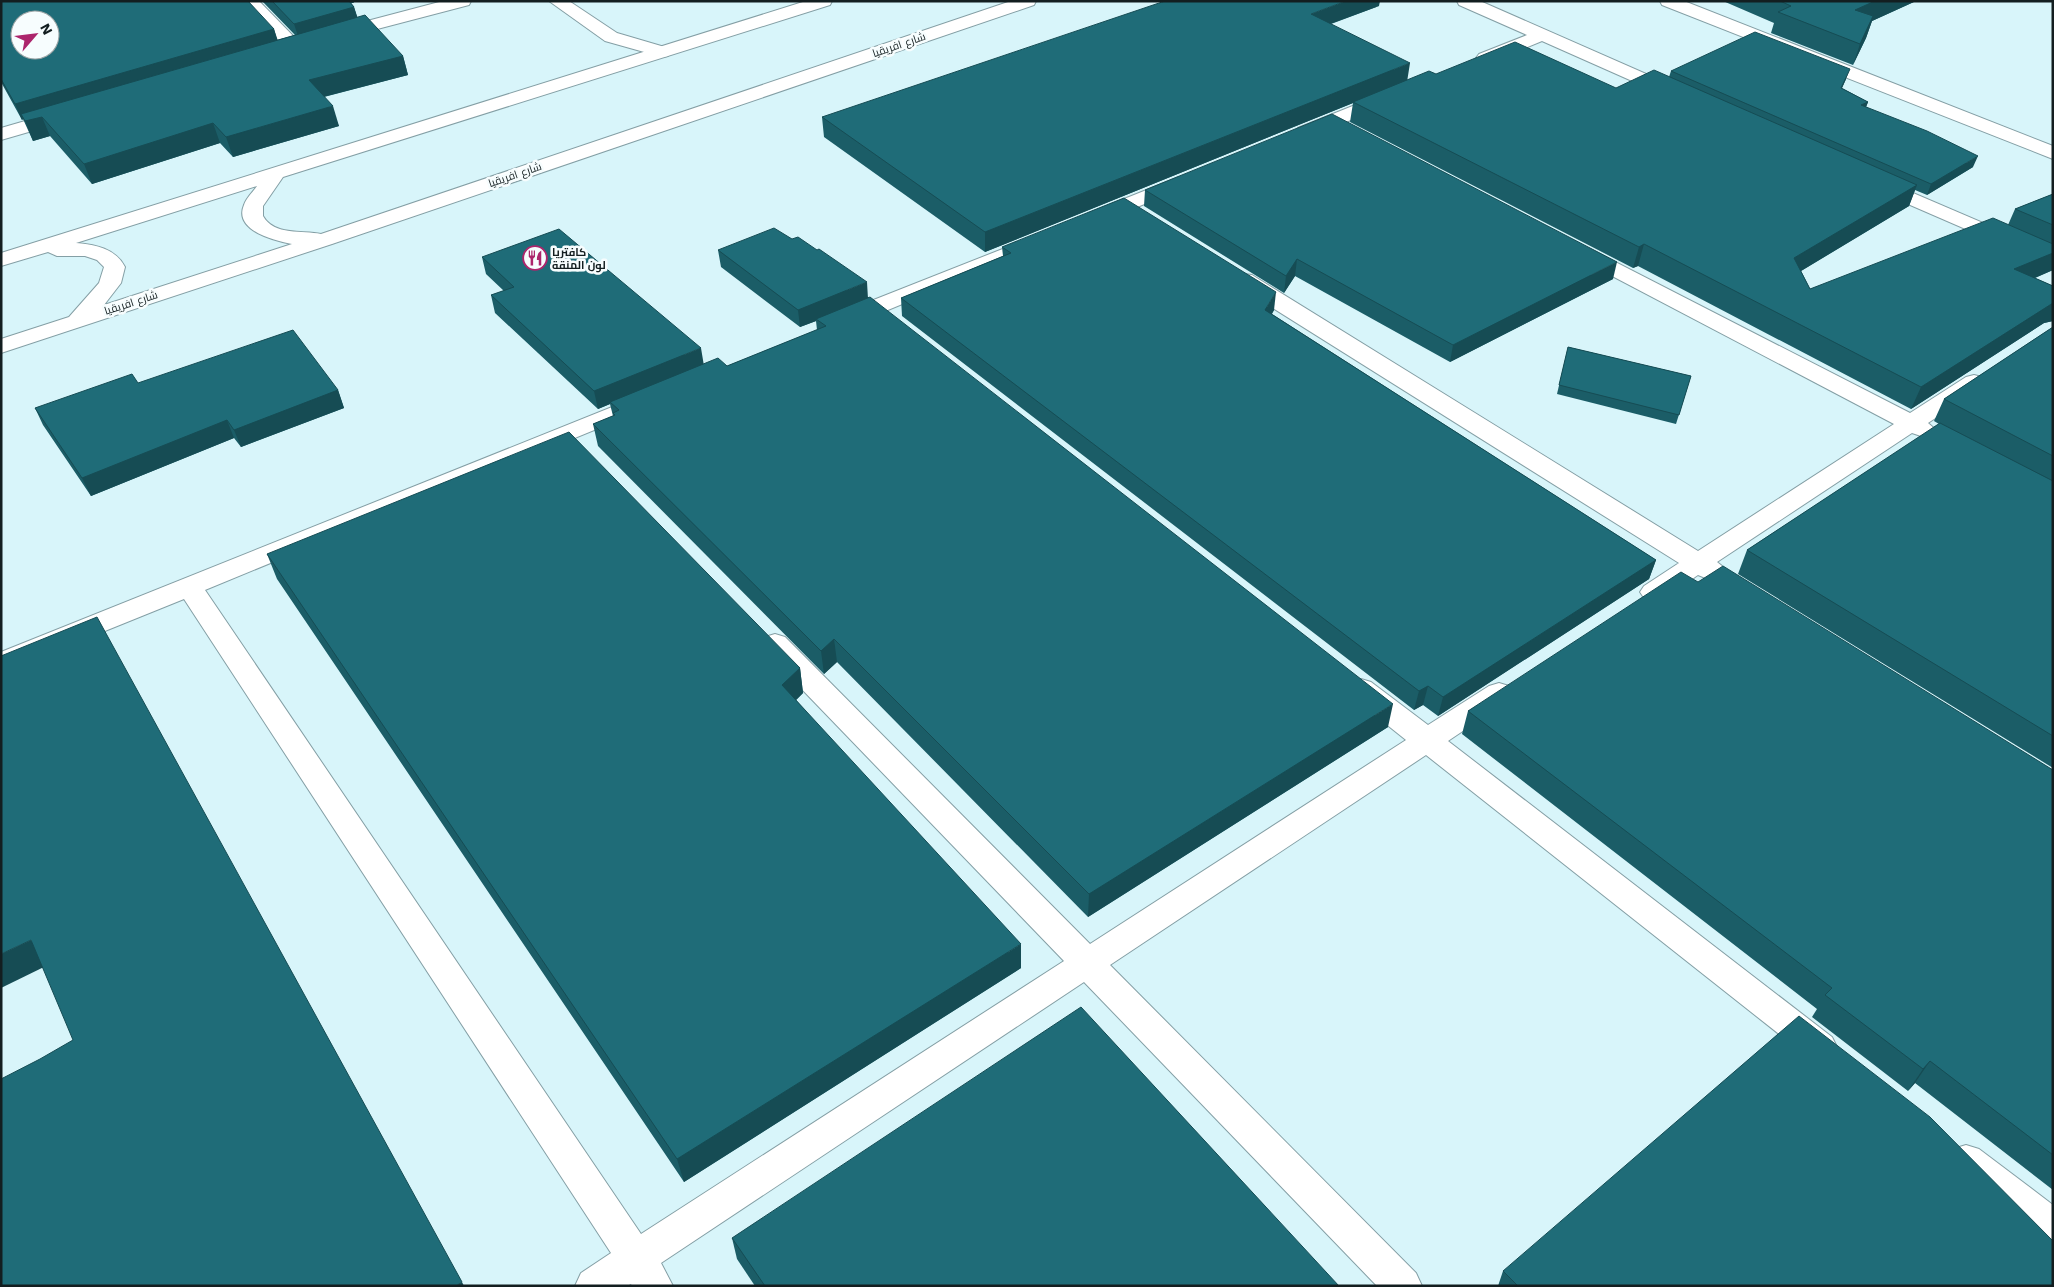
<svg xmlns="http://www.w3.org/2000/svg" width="2054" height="1287" font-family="'Work Sans',Cairo,sans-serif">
	<rect width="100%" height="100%" fill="#d8f5fa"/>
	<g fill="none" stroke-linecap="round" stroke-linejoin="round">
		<!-- street casing -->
		<g stroke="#849fa5" stroke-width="2">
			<g id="street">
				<path d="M241,1H259L300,43L303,47L300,51L294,52L288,51Z"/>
				<path d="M443,1H471L469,5L339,39L333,38L330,34L333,30Z"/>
				<path d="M549,1H569L617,33L668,48L671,52L668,56L662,57L605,41Z"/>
				<path d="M1457,1H1480L1678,88L1681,92L1678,96L1672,98L1666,96L1542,41L1491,62L1485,63L1479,62L1476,58L1479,54L1527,35L1459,5Z"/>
				<path d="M1660,1H1684L2053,146V159L1662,5Z"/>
				<path d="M1385,93L1392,95L1394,99L1392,103L1312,136L1305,138L1298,136L1295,132L1298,128Z"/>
				<path d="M63,110L70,112L72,116L70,120L1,140V128Z"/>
				<path d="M1179,177L1186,179L1189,183L1186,187L1103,221L1096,223L1089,221L1086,217L1089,213Z"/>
				<path d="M1878,178L2053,253V267L1871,188L1868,184L1871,180Z"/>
				<path d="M1038,235L1045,237L1048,241L1045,245L854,324L846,326L838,324L835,319L838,314Z"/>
				<path d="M1583,247L1590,249L1910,413L1966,377L1974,375L1982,377L1986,382L1982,387L1928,423L1936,430L1932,435L1924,437L1912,433L1717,562L1722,566L1726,572L1722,578L1713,581L1698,575C1682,586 1664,604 1644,598L1640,592L1644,586L1679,563L1236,285L1233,280L1236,275L1244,274L1252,275L1698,551L1894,424L1576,257L1572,253L1576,249Z"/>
				<path d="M647,393L655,395L659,400L655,405L205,590L641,1234L1064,961L765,651L761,644L765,637L775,634L785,637L1090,944L1406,740L1351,696L1347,689L1351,682L1361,679L1371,682L1428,725L1489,686L1499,683L1509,686L1513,693L1509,700L1448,741L1832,1037L1837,1047L1832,1057L1820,1062L1808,1057L1426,755L1110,965L1416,1273L1422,1286H1377L1084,982L661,1263L673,1286H632L631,1284L627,1286H575L581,1273L611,1253L184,599L1,673V652Z"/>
				<path d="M1966,1145L1979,1149L2053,1205V1245L2040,1240L1953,1173L1948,1161L1953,1149Z"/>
			</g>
		</g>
		<!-- secondary casing -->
		<g stroke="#849fa5" stroke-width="2">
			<path id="secondary" d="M806,1H832L830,5L283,177L263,206V216C274,236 303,230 321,234L1011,1H1036L1034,5L332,244L1,353V339L69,317L99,283L104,267L97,260L85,256H57L48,252L1,266V253ZM257,186C253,192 246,198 244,205C233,231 276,241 292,244L104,305L121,283L125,267C115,248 96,245 76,243Z"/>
		</g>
		<!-- street -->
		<use href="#street" fill="#fff" fill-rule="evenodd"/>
		<!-- secondary -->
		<use href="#secondary" fill="#fff" fill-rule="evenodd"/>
	</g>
	<!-- wall -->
	<g fill="#1b5d67">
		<path d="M1,1L274,29L277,40L295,35L262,1H353L354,3H351L354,7L357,17L403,56L408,75L324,97L339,126L233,157L220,143L92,184L50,136L33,141L23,119L22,120L1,82Z"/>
		<path d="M1723,1H1916L1872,21L1866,38L1853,65L1771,33L1774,23Z"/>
		<path d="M1379,6L1331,24L1407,80L1436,74L1616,88L1669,77L1671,71L1846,79L1842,88L1868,102L1866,107L1973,167L1927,195L1915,190L1909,206L1801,271L1810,289L2008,225L2015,209L2053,194V270L2035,278L2053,286V321L2044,323L1911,409L1638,266L1633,268L1350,122L1353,103L985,252L824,137L822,117Z"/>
		<path d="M1145,190L1613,279L1450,362L1295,276L1284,293L1144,206Z"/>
		<path d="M1002,247L1274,310L1272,314L1656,560L1649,579L1438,716L1423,705L1414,710L902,316L901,298L1003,256Z"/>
		<path d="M718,250L868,297L1388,727L1088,917L837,662L824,674L598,446L593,424L613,416L610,404L598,409L495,313L491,295L504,291L486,274L482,257L703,364L727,366L817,330L816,321L800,327L721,267Z"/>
		<path d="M2053,327V768L1738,574L1747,550L1939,424L1934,421L1944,399Z"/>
		<path d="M1568,347L1691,376L1676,424L1557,394Z"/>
		<path d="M138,383L338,390L344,408L241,447L234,438L91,496L43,425L35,408Z"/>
		<path d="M267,554L800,668L803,693L796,700L1021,968L684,1182L277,579Z"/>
		<path d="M1698,582L2053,770V1190L1915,1083L1908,1091L1812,1017L1817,1009L1462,734L1468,711Z"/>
		<path d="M732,1238L1339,1286H755L737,1259Z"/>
		<path d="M1503,1271L2053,1286H1498Z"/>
	</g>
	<!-- shaded-wall -->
	<g fill="#164c54">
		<path d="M1346,1H1380L1379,6L1308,32L1311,14Z"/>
		<path d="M1875,1H1916L1872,21L1866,38L1853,65L1860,44L1855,10Z"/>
		<path d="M354,7L359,22L299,39L294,24Z"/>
		<path d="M274,29L279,44L21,114L23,119L22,120L15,104Z"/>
		<path d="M403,56L408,75L315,99L309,80Z"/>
		<path d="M1410,63L1407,82L1353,102V103L985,252V232Z"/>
		<path d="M1850,69L1846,79L1837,99L1841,88Z"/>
		<path d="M1868,102L1864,112L1861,105Z"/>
		<path d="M333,106L339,126L233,157L226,137Z"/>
		<path d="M42,117L50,136L33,141L25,121Z"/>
		<path d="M213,123L220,143L92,184L84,164Z"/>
		<path d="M1978,156L1973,167L1927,195L1931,184Z"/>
		<path d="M1917,185L1909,206L1786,280L1794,258Z"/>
		<path d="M1644,244L1638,266L1633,268L1639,247Z"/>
		<path d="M2053,253V270L2004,291L2014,269Z"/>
		<path d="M1297,259L1295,276L1284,293L1286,276Z"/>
		<path d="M1617,262L1613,279L1450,362L1453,345Z"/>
		<path d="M867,282L868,299L816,319V321L800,327L798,310Z"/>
		<path d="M1276,292L1274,310L1263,328L1265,310Z"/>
		<path d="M2053,303V321L2044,323L1911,409L1921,387Z"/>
		<path d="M701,348L704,366L610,402V404L598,409L594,391Z"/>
		<path d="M338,390L344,408L241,447L234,430Z"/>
		<path d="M227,420L234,438L91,496L82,478Z"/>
		<path d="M1656,560L1649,579L1438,716L1443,697Z"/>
		<path d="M834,639L837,662L824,674L821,651Z"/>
		<path d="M800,668L803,693L786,710L782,685Z"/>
		<path d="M1428,686L1423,705L1414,710L1419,691Z"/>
		<path d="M1393,704L1388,727L1088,917L1089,894Z"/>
		<path d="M31,940L48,965L1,988V954Z"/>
		<path d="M1021,944V968L684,1182L677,1159Z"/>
		<path d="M1930,1061L1915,1083L1908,1091L1923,1069Z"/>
		<path d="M462,1282L464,1286H456Z"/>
	</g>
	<!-- building -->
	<g fill="#1f6c78" stroke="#164c54" fill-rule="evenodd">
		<path d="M1,1H248L274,29L15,104L1,79ZM20,20H50V50H20Z"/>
		<path d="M272,1H349L354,7L294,24Z"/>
		<path d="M1165,1H1346L1311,14L1410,63L985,232L822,117Z"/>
		<path d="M1780,1H1875L1855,10L1873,16L1860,44L1778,12L1791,6Z"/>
		<path d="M365,15L403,56L309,80L333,106L226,137L213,123L84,164L42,117L25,121L21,114Z"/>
		<path d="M1755,32L1850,69L1841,88L1868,102L1861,105L1927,131L1978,156L1931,184L1671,71Z"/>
		<path d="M1515,42L1616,88L1654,70L1917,185L1794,258L1810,289L1993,218L2053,244V253L2014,269L2053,286V303L1921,387L1644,244L1639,247L1353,102L1429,71L1436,74Z"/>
		<path d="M1332,114L1617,262L1453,345L1297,259L1286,276L1145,190Z"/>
		<path d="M2053,194V225L2015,209Z"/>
		<path d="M1124,198L1276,292L1265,310L1656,560L1443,697L1428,686L1419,691L901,298L1011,253L1002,247Z"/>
		<path d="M774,228L792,239L798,237L817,250L819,249L867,282L798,310L718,250Z"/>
		<path d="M559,229L701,348L594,391L491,295L514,287L482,257Z"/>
		<path d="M870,297L1393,704L1089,894L834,639L821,651L593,424L615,415L613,413L619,410L610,402L718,358L727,366L826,326L816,319Z"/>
		<path d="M2053,327V456L1944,399Z"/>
		<path d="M293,330L338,390L234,430L227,420L82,478L35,408L132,374L138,383Z"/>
		<path d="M1568,347L1691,376L1679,415L1559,385Z"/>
		<path d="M1940,423L2053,481V736L1747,550Z"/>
		<path d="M569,432L800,668L782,685L1021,944L677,1159L267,554Z"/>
		<path d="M1723,566L2053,770V1155L1930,1061L1923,1069L1825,995L1832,988L1468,711L1681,572L1698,582Z"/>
		<path d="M97,617L462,1282L456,1286H1V1079L40,1059L73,1040L31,940L1,954V656Z"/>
		<path d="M1081,1007L1339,1286H765L732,1238Z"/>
		<path d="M1799,1016L1930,1117L2053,1241V1286H1518L1503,1271Z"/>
	</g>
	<!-- icons -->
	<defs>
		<g id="restaurant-ring" transform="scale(1.25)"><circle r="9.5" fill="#f7fdfe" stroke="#ac256c" stroke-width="1.5"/><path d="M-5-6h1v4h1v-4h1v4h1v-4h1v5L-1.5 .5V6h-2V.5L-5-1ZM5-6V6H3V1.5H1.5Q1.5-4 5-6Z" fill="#ac256c"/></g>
	</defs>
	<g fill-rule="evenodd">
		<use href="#restaurant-ring" x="535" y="258"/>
	</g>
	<g text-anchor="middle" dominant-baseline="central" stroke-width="5" stroke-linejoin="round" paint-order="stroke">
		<!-- far-street labels -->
		<g font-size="11" fill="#131e20" stroke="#f7fdfe">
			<text transform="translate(899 45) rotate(-19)">شارع افريقيا</text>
			<text transform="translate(515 175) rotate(-19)">شارع افريقيا</text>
			<text transform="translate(131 303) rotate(-18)">شارع افريقيا</text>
		</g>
		<!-- far-poi labels -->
		<g font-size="11" font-weight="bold" fill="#131e20" stroke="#f7fdfe" text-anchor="start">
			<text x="552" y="252">كافتريا<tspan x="552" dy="13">لون المنقة</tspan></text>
		</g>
	</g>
	<!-- border -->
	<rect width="2054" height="1287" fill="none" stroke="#131e20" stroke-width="5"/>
	<!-- north arrow -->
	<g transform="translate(35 35) rotate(62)"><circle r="24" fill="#f7fdfe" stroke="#9ca4a5"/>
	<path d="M0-4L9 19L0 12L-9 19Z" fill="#ac256c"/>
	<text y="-8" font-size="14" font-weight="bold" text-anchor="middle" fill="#131e20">N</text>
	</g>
</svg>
